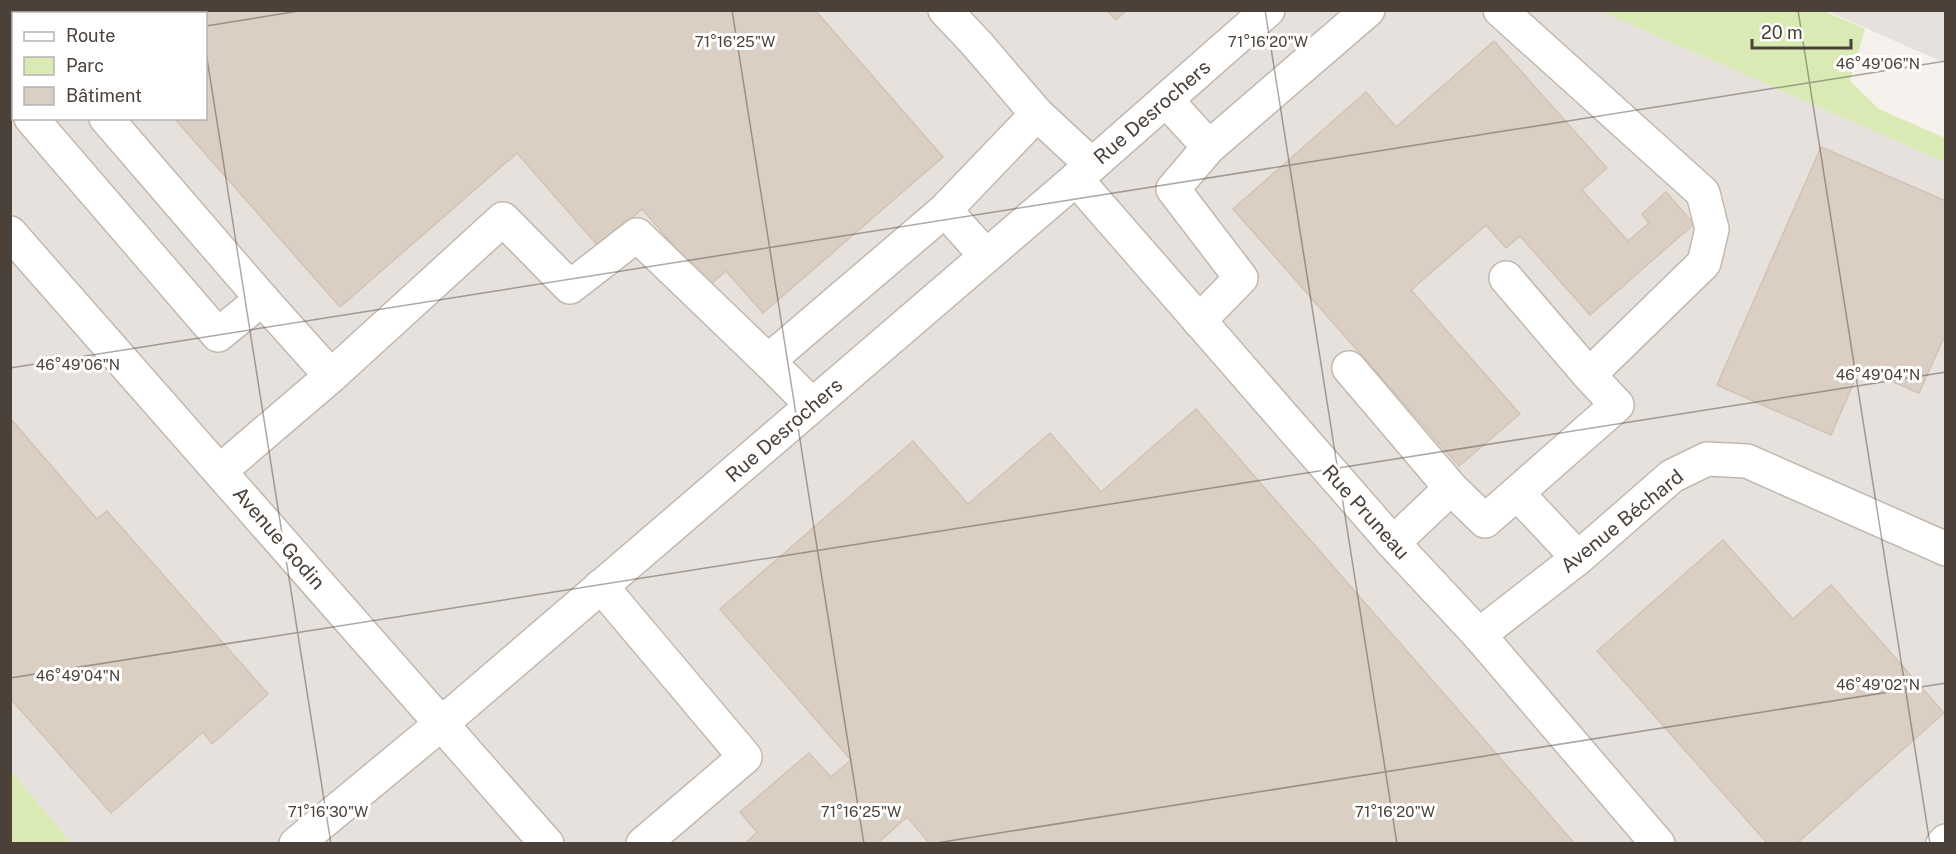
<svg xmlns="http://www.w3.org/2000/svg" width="1956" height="854" font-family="'Public Sans',sans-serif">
	<rect width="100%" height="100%" fill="#f6f1ec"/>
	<!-- industrial -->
	<g fill="#e6e1dd" fill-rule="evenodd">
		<path d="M10,11H1600L1945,162V843H71L11,771ZM14,14H206V118H14Z"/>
		<path d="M1827,11H1945V63Z"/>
	</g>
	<!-- green -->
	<g fill="#d9eab5">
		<path d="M1600,11H1824L1865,29L1850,81L1879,109L1945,138V162Z"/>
		<path d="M11,771L71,843H11Z"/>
	</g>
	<!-- building -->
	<g fill="#dbcfc4" stroke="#d3c3b4" stroke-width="1.5">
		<path d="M79,10H815L943,157L763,313L726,271L709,286L642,209L599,247L517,153L340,307L174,118H206V14H82Z"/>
		<path d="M1107,10H1127L1116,20Z"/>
		<path d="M1494,41L1607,168L1582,190L1628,241L1649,223L1642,214L1666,192L1694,224L1590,315L1520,236L1506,248L1486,225L1411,290L1520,414L1459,466L1233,209L1366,92L1396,127Z"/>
		<path d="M1821,147L1946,201V333L1919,393L1860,368L1831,435L1717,385Z"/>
		<path d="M1196,409L1575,844H930L907,817L880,841L882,844H745L757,832L740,812L809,753L831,777L851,760L720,609L913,441L968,504L1050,433L1101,492Z"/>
		<path d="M10,418L97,519L107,511L268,694L212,744L203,732L111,813L10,698Z"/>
		<path d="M1723,540L1793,619L1831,585L1944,713L1796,844H1768L1597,651Z"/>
	</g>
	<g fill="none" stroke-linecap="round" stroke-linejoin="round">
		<!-- minor casing -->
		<g stroke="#c2b8ae" stroke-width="36">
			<g id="minor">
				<path d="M13,10L16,14"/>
				<path d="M945,10L977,44L1037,114L1092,165"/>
				<path d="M10,95L14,98"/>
				<path d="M1166,100L1209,147L1368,10"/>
				<path d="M31,118L218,335L262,299L106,118"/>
				<path d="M1076,179L1393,543L1479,635L1658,844"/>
				<path d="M945,210L986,256"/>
				<path d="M10,233L547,844"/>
				<path d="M1506,278L1589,375"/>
				<path d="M262,299L331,376L503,219L570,287L637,235L768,361L945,210L1037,114"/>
				<path d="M1199,321L1241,278L1173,189L1209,147"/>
				<path d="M768,361L812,405"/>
				<path d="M1349,368L1451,488"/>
				<path d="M220,471L331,376"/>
				<path d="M1517,493L1578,558"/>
				<path d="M1393,543L1451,488L1485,521L1617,405L1589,375L1704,263L1712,229L1703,193L1500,10"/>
				<path d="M601,586L745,757L643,844"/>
				<path d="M1479,635L1578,558L1672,476L1707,459L1747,461L1946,549"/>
				<path d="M296,844L441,724L1076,179L1268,10"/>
				<path d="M1943,844L1946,841"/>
			</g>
		</g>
		<!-- minor -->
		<use href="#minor" stroke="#fff" stroke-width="33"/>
	</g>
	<!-- ticks -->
	<path fill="none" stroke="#4b4139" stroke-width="1.5" stroke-opacity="0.45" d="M199,10V14M732,10L864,844M1265,10L1397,844M1798,10L1930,844M206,26L305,10M206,52L331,844M10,57H14M10,368L1946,61M10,678L1946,372M930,844L1946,683"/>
	<g text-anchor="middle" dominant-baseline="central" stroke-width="6" stroke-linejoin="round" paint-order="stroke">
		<!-- street labels -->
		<g font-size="20" fill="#4b4139" stroke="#fff">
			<text transform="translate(1152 112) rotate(-41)">Rue Desrochers</text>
			<text transform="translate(784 430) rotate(-41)">Rue Desrochers</text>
			<text transform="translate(1366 512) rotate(48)">Rue Pruneau</text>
			<text transform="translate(1622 521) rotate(-39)">Avenue Béchard</text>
			<text transform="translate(279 538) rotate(49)">Avenue Godin</text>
		</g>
	</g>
	<g font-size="15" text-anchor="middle" fill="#4b4139" stroke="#fff" stroke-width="6" stroke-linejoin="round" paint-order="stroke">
		<text x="735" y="47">71°16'25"W</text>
		<text x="1268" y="47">71°16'20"W</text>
		<text x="1878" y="69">46°49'06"N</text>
		<text x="78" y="370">46°49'06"N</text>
		<text x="1878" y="380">46°49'04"N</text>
		<text x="78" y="681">46°49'04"N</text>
		<text x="1878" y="690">46°49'02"N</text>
		<text x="328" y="817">71°16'30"W</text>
		<text x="861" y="817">71°16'25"W</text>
		<text x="1395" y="817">71°16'20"W</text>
	</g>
	<!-- border -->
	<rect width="1956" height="854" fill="none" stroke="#4b4139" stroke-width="24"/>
	<!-- legend -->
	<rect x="12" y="12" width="195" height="108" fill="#ffffff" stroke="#b7b3b0" stroke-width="1.5"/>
	<rect x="24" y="32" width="30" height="9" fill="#ffffff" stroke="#b7b3b0" stroke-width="1.5"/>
	<text x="66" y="42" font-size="18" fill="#4b4139">Route</text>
	<rect x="24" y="57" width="30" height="18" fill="#d9eab5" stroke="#b7b3b0" stroke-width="1.5"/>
	<text x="66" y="72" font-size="18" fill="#4b4139">Parc</text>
	<rect x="24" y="87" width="30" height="18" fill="#dbcfc4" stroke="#b7b3b0" stroke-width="1.5"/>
	<text x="66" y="102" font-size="18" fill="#4b4139">Bâtiment</text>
	<!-- scale -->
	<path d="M1752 39v9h99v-9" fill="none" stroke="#4b4139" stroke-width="3"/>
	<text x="1761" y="39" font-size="18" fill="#4b4139" stroke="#ffffff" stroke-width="4.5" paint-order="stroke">20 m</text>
</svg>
